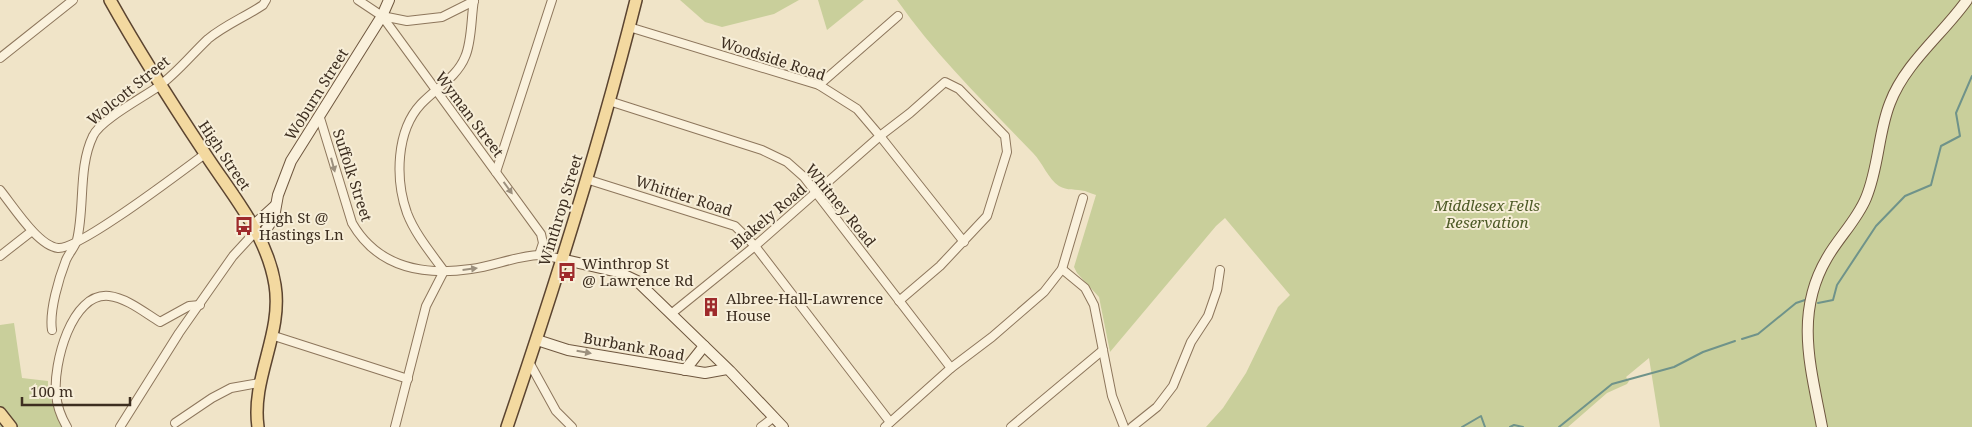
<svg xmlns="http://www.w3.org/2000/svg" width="1972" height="427" font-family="'Noto Serif',serif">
	<rect width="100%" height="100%" fill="#f0e4c8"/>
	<!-- green -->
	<g fill="#c9cf9b">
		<path d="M680,0H799L774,14L722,27L705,22Z"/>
		<path d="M818,0H864L827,30Z"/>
		<path d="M897,0H1972V427H1660L1649,358L1626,377L1629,381L1627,384L1607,393L1568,427H1206L1223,408L1246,373L1278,307L1290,295L1225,218L1216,226L1110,352L1099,297L1077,273L1074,267L1096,195C1092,194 1088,192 1085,191C1076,189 1067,191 1059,186C1048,179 1043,163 1033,153C986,104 936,56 897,0Z"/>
		<path d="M14,323L22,378L48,381V392L63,427H0V325Z"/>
	</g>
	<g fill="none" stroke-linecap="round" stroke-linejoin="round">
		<!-- stream -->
		<g stroke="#6f938a" stroke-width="2">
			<path d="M1818,303L1833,300L1837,285L1876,226L1905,196L1931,185L1941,146L1960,136L1956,113L1972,76"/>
			<path d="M1742,339L1758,334L1796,303L1805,300"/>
			<path d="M1462,427L1481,416L1485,427"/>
			<path d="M1510,427L1514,425L1523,427"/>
			<path d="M1559,427L1612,384L1674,367L1703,352L1735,341"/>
		</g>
		<!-- street casing -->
		<g stroke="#8d765c" stroke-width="10">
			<g id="street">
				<path d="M358,0L382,16L541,234L543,243L539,255"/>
				<path d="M382,16L407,21L442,17L474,1"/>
				<path d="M629,27L819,85L857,109L880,136L964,242"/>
				<path d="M0,58L73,0"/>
				<path d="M819,85L898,16"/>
				<path d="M609,101L762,150L787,162L804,177L951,368"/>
				<path d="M320,118L352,223C378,268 423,276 471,269C494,266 516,256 539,255C546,255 554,258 561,259"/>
				<path d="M496,172L552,0"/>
				<path d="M586,179L735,226L755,246L890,422"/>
				<path d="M0,190C13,206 38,246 58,248C79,250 183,170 205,154"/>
				<path d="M0,256L32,231"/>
				<path d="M1062,269L1085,288L1094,305L1112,396L1124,427"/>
				<path d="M671,314L755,246L880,136L910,113L945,82L959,89L1005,136L1007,152L987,216L940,266L899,301"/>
				<path d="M52,330C49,311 59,278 66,260C69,253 75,247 77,240C85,206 78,167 93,136C100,120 144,97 159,86C177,73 192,54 208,39C225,25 245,17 263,5L266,0"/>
				<path d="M271,335L408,379"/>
				<path d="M529,362L556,411L572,427"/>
				<path d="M175,423L212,398L231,388L259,383"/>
				<path d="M67,427C61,417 57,406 56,394C53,365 71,292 109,296C127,298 145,313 160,322L189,306L200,305"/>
				<path d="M120,427L179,333L233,256L256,231"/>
				<path d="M395,427L426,306L444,271C431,253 415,234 407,213C395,179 396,131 421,104C436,88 457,77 465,57C472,42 471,17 474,0"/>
				<path d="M761,427L774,417"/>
				<path d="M885,427L951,368L992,337L1044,292L1062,269L1083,198"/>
				<path d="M1011,427L1103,350"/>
				<path d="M1132,427L1157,407L1173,386L1191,342L1208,316L1217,290L1220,270"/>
			</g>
		</g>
		<!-- secondary casing -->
		<g stroke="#6f573f" stroke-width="12">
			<g id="secondary">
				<path d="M253,226L275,206"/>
				<path d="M260,239L274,217L278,195L291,161L382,16L389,0"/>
				<path d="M561,259L618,272L637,281L730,371L783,427"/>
				<path d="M537,340L568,350L705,373L727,369"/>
				<path d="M685,370L704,346"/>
				<path d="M1822,427C1811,368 1794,314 1827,258C1839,237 1857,220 1866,198C1879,167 1878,133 1890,103C1905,63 1943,34 1967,0"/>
			</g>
		</g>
		<!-- primary casing -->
		<g stroke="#5b4430" stroke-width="14">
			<g id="primary">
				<path d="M110,0C139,52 171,102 204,152C231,194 267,234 275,285C283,334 251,378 258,427"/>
				<path d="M0,413L11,427"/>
				<path d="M507,427C555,286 600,144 636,0"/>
			</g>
		</g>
		<!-- street -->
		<use href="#street" stroke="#faf1dc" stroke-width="8"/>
		<!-- secondary -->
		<use href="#secondary" stroke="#faf1dc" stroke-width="10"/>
		<!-- primary -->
		<use href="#primary" stroke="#f3d9a0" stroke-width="11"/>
	</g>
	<!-- one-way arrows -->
	<defs><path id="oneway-solid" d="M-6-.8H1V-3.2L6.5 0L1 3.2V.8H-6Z" transform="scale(1.25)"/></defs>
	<g fill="#9c907e">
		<use href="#oneway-solid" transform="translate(333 165) rotate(75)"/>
		<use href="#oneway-solid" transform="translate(508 188) rotate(54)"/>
		<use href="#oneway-solid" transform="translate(470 269) rotate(-7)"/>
		<use href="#oneway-solid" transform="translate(584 352) rotate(10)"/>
	</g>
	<!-- icons -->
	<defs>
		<g id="bus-bare" transform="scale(1.5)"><path d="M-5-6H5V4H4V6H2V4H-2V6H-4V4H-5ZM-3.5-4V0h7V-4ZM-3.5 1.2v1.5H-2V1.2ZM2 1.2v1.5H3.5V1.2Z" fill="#9e2a2b" stroke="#f7eed8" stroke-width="2.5" paint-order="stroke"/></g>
		<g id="building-bare" transform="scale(1.5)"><path d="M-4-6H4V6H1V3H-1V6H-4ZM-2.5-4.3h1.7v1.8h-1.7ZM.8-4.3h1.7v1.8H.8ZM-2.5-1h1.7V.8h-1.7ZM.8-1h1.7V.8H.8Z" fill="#9e2a2b" stroke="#f7eed8" stroke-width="2.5" paint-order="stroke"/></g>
	</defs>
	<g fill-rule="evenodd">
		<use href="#bus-bare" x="244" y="226"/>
		<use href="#bus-bare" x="567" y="272"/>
		<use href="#building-bare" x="711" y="307"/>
	</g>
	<g text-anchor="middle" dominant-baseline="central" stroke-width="4" stroke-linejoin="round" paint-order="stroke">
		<!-- street labels -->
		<g font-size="15" fill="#3d2e20" stroke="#f7eed8">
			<text transform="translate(773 58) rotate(18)">Woodside Road</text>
			<text transform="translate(128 90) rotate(-39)">Wolcott Street</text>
			<text transform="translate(316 94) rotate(-58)">Woburn Street</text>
			<text transform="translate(470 114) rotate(53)">Wyman Street</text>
			<text transform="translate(225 155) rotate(56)">High Street</text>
			<text transform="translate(353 175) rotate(72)">Suffolk Street</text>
			<text transform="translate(684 195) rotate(18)">Whittier Road</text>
			<text transform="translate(841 205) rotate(51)">Whitney Road</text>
			<text transform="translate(560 210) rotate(-73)">Winthrop Street</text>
			<text transform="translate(768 216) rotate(-40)">Blakely Road</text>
			<text transform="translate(634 346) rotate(10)">Burbank Road</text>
		</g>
		<!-- park labels -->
		<g font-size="15" font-style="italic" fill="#4d5a26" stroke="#f7eed8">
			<text x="1487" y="205">Middlesex Fells<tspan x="1487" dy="17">Reservation</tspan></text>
		</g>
		<!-- poi labels -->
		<g font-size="15" fill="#3d2e20" stroke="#f7eed8" text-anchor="start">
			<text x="259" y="217">High St @<tspan x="259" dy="17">Hastings Ln</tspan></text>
			<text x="582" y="263">Winthrop St<tspan x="582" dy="17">@ Lawrence Rd</tspan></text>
			<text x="726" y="298">Albree-Hall-Lawrence<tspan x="726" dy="17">House</tspan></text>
		</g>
	</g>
	<!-- scale -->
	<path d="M22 397v8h108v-8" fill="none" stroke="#3d2e20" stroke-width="2.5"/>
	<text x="30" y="397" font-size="15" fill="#3d2e20" stroke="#f7eed8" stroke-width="4" paint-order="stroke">100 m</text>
</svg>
